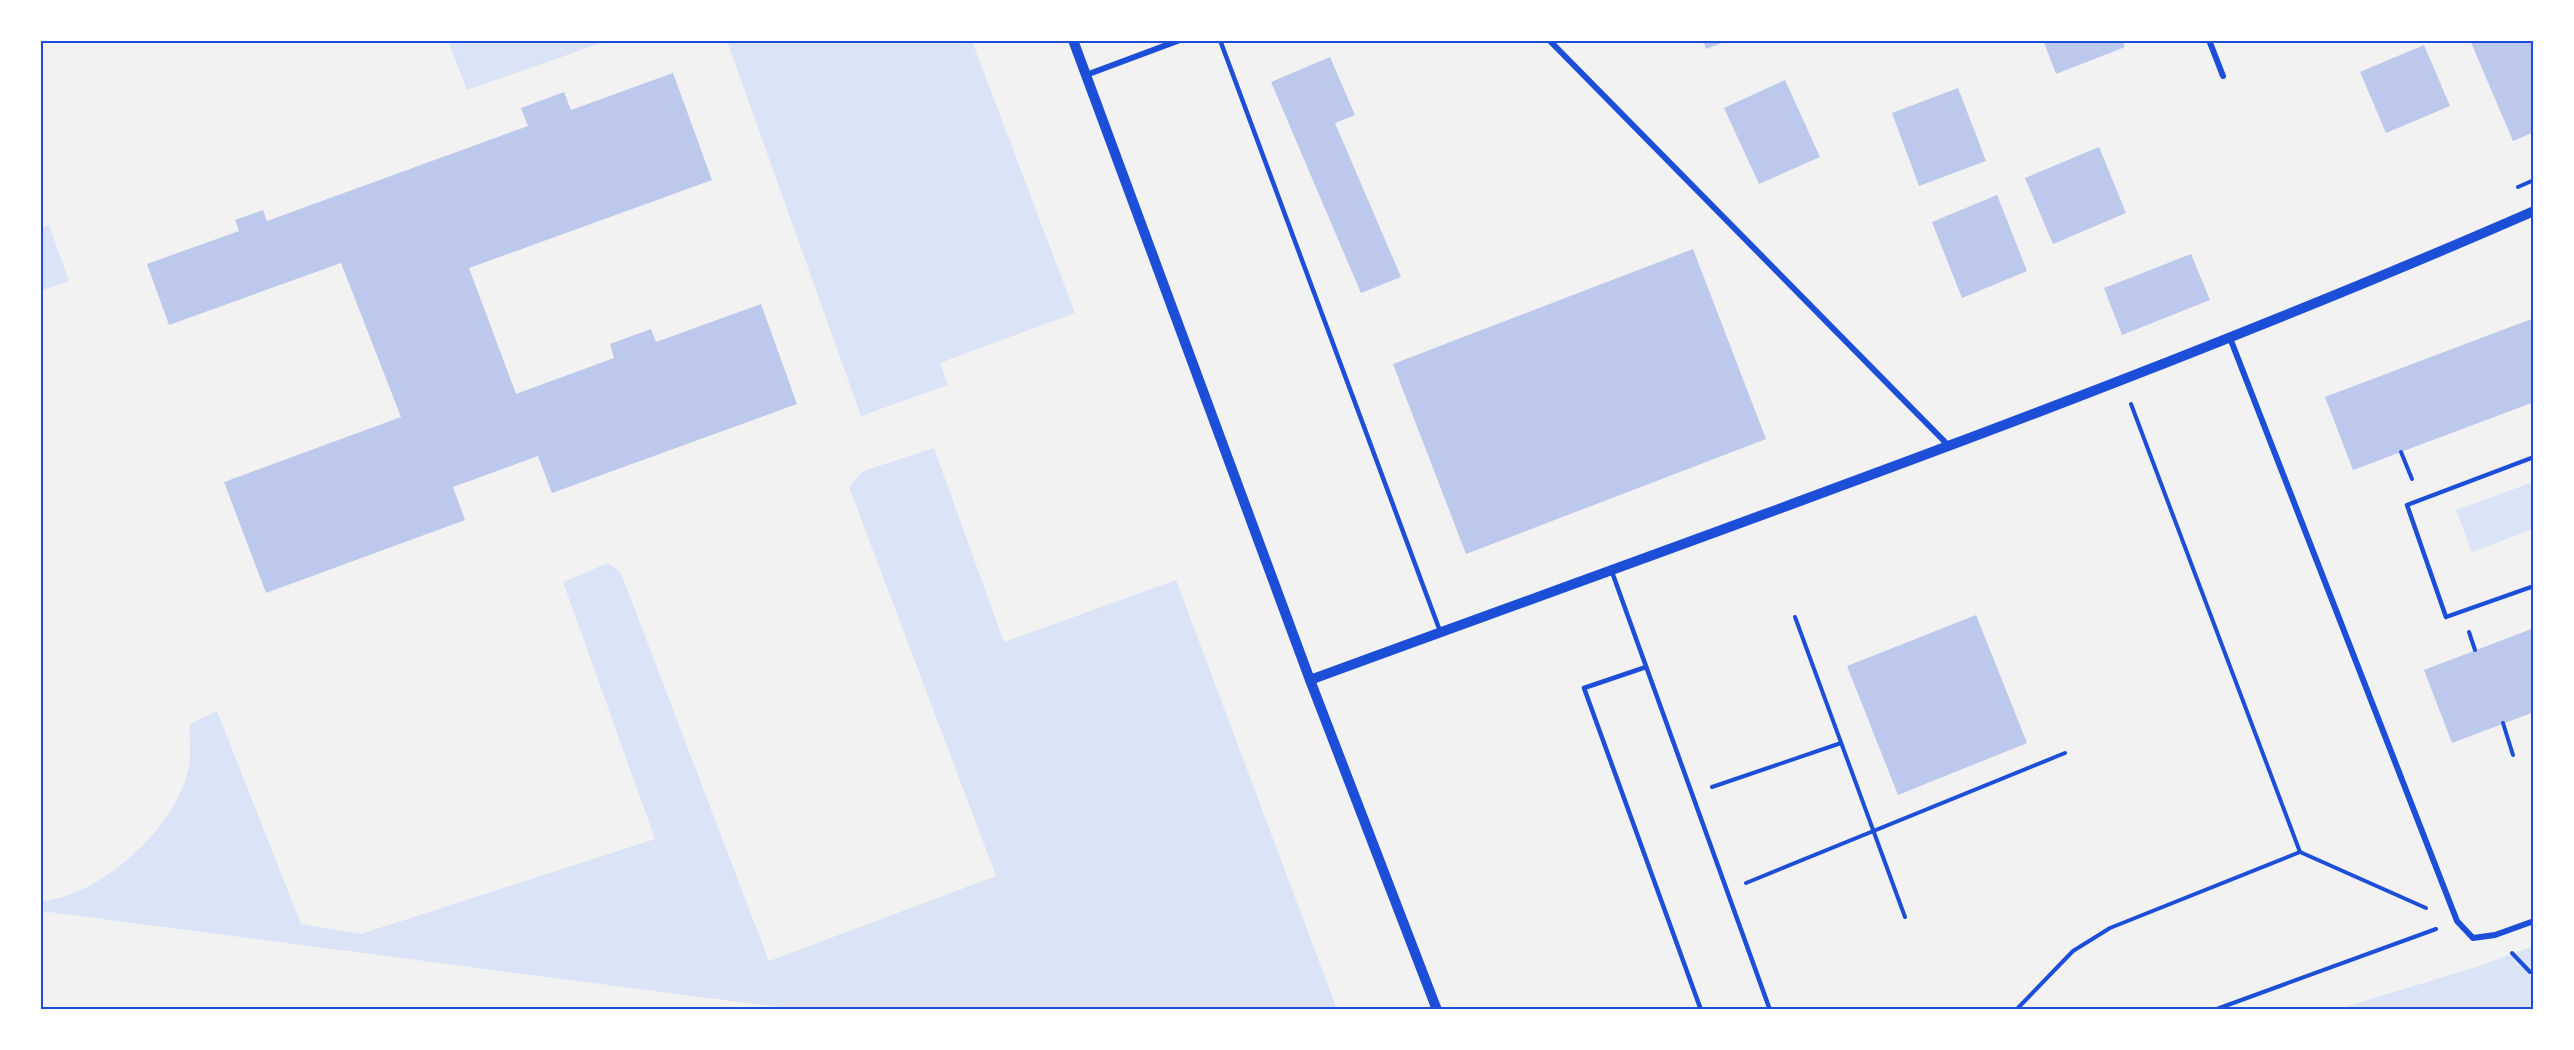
<svg xmlns="http://www.w3.org/2000/svg" width="2574" height="1050" font-family="'Work Sans',sans-serif">
	<rect width="100%" height="100%" fill="#f2f2f2"/>
	<!-- green -->
	<g fill="#dbe4f7">
		<path d="M448,41H607L467,90Z"/>
		<path d="M727,41H972L1075,313L940,363L948,385L861,416Z"/>
		<path d="M49,225L69,281L41,291V228Z"/>
		<path d="M934,448L1004,642L1176,580L1337,1009H792L41,911V901C101,897 178,826 189,766C191,753 189,738 190,724L217,711L301,924L361,934L655,839L563,582L608,563L621,573L769,961L996,876L849,487L863,471Z"/>
		<path d="M2533,482V529L2472,552L2456,510Z"/>
		<path d="M2533,946V1009L2335,1010L2479,966Z"/>
	</g>
	<!-- building -->
	<g fill="#bdc9ec">
		<path d="M1703,40H1727V41L1706,49Z"/>
		<path d="M2043,40H2122L2125,47L2056,74Z"/>
		<path d="M2470,40H2534V132L2513,141Z"/>
		<path d="M2424,45L2450,106L2386,133L2360,72Z"/>
		<path d="M1330,57L1355,115L1335,123L1401,277L1361,293L1271,82Z"/>
		<path d="M673,73L712,180L469,268L516,394L614,358L610,344L651,329L656,342L761,304L797,404L552,493L538,456L453,487L465,520L266,593L224,482L401,417L341,263L169,325L147,264L239,231L235,220L263,210L267,221L528,126L521,108L564,92L571,110Z"/>
		<path d="M1785,80L1820,157L1759,184L1724,108Z"/>
		<path d="M1958,88L1986,161L1919,186L1892,113Z"/>
		<path d="M2099,147L2126,213L2053,244L2025,178Z"/>
		<path d="M1997,195L2027,271L1962,298L1932,222Z"/>
		<path d="M1693,249L1766,439L1466,554L1393,364Z"/>
		<path d="M2191,254L2210,300L2122,335L2104,288Z"/>
		<path d="M2534,318V402L2353,470L2325,397Z"/>
		<path d="M1976,615L2027,743L1898,795L1847,666Z"/>
		<path d="M2534,628V712L2452,743L2424,670Z"/>
	</g>
	<g fill="none" stroke-linecap="round" stroke-linejoin="round">
		<!-- path -->
		<g stroke="#1d4ed8" stroke-width="4">
			<path d="M2518,187L2534,180"/>
			<path d="M2131,404L2300,852L2426,908"/>
			<path d="M2401,452L2412,479"/>
			<path d="M1795,617L1905,917"/>
			<path d="M2469,632L2475,650"/>
			<path d="M2503,723L2513,755"/>
			<path d="M1712,787L1841,743"/>
			<path d="M1746,883L2065,753"/>
			<path d="M2512,953L2530,972L2534,971"/>
			<path d="M2016,1010L2073,951L2110,928L2300,852"/>
			<path d="M2214,1010L2436,929"/>
		</g>
		<!-- service -->
		<g stroke="#1d4ed8" stroke-width="4.5">
			<path d="M1220,40L1440,631"/>
			<path d="M2534,457L2407,505L2446,617L2534,586"/>
			<path d="M1612,572L1770,1010"/>
			<path d="M1646,667L1584,688L1701,1010"/>
		</g>
		<!-- minor -->
		<g stroke="#1d4ed8" stroke-width="6">
			<path d="M1549,40L1948,445"/>
			<path d="M2209,40L2223,76"/>
			<path d="M1086,75L1180,40"/>
			<path d="M2230,338L2457,921L2473,938L2495,935L2534,921"/>
		</g>
		<!-- tertiary -->
		<g stroke="#1d4ed8" stroke-width="10">
			<path d="M1073,40L1310,680L1437,1010"/>
			<path d="M1310,680C1719,530 2133,386 2534,211"/>
		</g>
	</g>
	<!-- border -->
	<rect width="2574" height="1050" fill="none" stroke="#ffffff" stroke-width="84"/>
	<rect x="42" y="42" width="2490" height="966" fill="none" stroke="#1d4ed8" stroke-width="2"/>
</svg>
